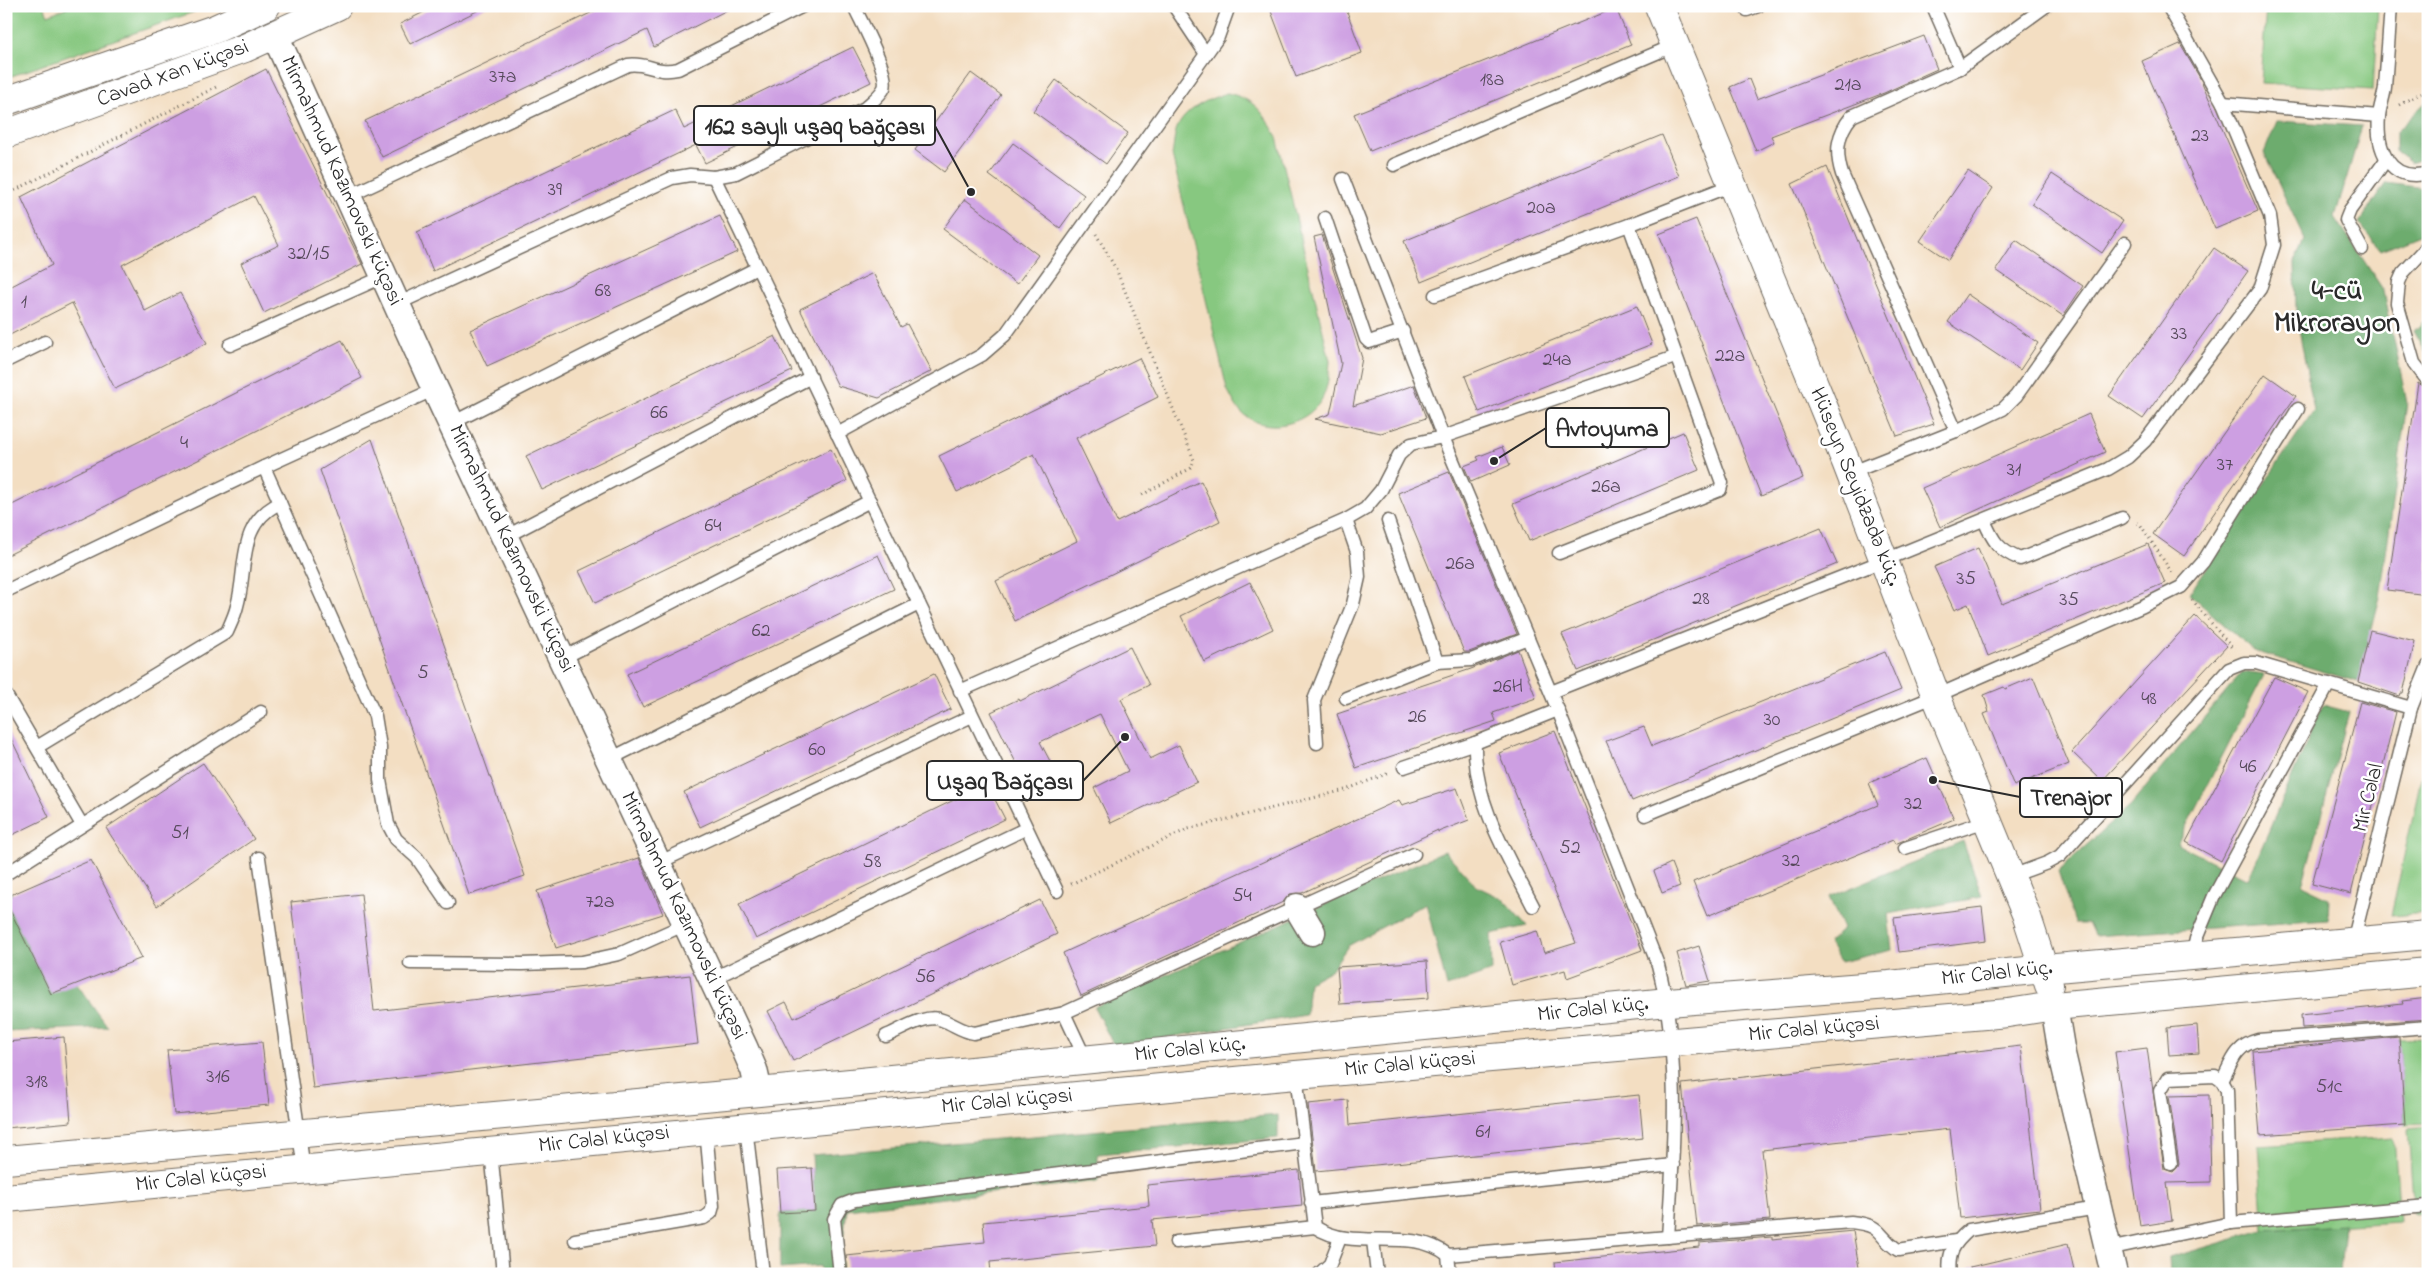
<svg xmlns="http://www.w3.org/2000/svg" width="2434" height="1280" font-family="'Indie Flower',sans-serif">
	<rect width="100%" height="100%" fill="#fff"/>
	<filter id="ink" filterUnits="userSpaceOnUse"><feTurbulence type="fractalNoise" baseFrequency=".02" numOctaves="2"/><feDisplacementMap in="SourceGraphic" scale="10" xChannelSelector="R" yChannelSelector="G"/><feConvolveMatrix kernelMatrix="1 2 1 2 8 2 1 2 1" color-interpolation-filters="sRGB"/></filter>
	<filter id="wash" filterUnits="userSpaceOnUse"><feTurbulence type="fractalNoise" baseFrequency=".0096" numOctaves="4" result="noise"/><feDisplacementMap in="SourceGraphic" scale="20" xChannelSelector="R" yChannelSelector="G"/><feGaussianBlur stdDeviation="1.12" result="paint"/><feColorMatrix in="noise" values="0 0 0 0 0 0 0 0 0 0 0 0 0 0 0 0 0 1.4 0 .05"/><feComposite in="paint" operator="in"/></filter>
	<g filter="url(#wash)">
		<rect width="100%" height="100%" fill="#f3dec2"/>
		<!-- green -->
		<g fill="#87c880" stroke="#597a56">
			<path d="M6,6H44L48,15L70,6H201L194,12L6,78Z"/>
			<path d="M2266,6H2378L2373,90L2261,83Z"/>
			<path d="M1227,93C1255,99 1264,113 1277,137L1330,361C1329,374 1328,387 1322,399C1306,426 1264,435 1241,412C1235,406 1231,396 1227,389L1172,155C1174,146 1174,135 1177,128C1186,108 1209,99 1227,93Z"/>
			<path d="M2428,747V913L2391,916Z"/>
			<path d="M2428,1038V1124L2405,1125L2399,1039Z"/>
			<path d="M2428,1127V1213L2414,1214L2408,1129Z"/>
			<path d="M2394,1137L2400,1222L2264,1230L2258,1146Z"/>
		</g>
		<!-- forest -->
		<g fill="#6dac6e" stroke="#4c6c4c">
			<path d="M2428,100V157L2411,163L2396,152V131Z"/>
			<path d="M2277,121L2362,126L2335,217L2384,291L2407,403L2380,597L2358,682L2254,651L2189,594L2314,410L2296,313L2295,262L2305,240L2264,153Z"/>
			<path d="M2386,183L2424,188L2428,186V231L2381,250L2359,223Z"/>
			<path d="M2428,317V352L2426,353L2414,331Z"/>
			<path d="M2242,672L2264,675L2177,844L2248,879L2323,705L2349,712L2302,885L2329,898L2328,920L2094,936L2088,923H2075L2058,871L2131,805Z"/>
			<path d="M1963,841L1982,897L1888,914L1892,950L1840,962L1828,942L1843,929L1829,897Z"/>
			<path d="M1445,851L1476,886L1503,899L1527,926L1491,934L1492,971L1447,987L1426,903L1348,946L1331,970L1309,982L1306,1015L1114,1046L1094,1007Z"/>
			<path d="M6,886L108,1027L6,1032Z"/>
			<path d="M1278,1115V1138L1098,1154V1181L847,1209L841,1256L843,1274H821L820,1266L780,1269V1213L815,1211L812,1155Z"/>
			<path d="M2344,1225L2340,1274H2170L2169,1258L2264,1230Z"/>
		</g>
		<g id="blocks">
			<!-- building -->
			<g fill="#cd9fe2">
				<path d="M436,6H487L410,44L400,24Z"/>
				<path d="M605,6H735L654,47L647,30L382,157L365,121Z"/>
				<path d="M1269,6H1345L1362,53L1296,77Z"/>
				<path d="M1616,8L1631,45L1370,151L1354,114Z"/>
				<path d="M1924,36L1937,69L1884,93L1771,136L1774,142L1756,151L1730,87L1749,79L1757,99Z"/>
				<path d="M2180,44L2200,78L2258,211L2215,229L2142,61Z"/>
				<path d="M853,47L871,82L705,163L696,145L433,271L417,232L675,110L684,129Z"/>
				<path d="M266,69L362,264L264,313L241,263L279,245L254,196L122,265L145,311L180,293L207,343L115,389L72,303L6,337V289L52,265L21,197Z"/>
				<path d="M971,73L1001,95L944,172L915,150Z"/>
				<path d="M1056,80L1128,133L1106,164L1033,111Z"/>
				<path d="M1662,135L1679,176L1421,282L1404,241Z"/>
				<path d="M1013,143L1084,195L1060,228L989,175Z"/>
				<path d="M1827,167L1934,424L1897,436L1792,184Z"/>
				<path d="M1968,171L1993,188L1948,260L1920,241Z"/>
				<path d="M2052,174L2123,221L2102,253L2032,204Z"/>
				<path d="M965,199L1038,255L1017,284L943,229Z"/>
				<path d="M720,216L737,252L487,366L470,330Z"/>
				<path d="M1696,219L1803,478L1761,496L1659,234Z"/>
				<path d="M1322,235L1362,358L1353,406L1414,385L1426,418L1381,433L1315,419L1330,414L1341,363L1314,237Z"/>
				<path d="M2016,240L2083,286L2063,316L1996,270Z"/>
				<path d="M2214,248L2248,271L2143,419L2109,396Z"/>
				<path d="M873,273L901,327L907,324L932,371L879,398L838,386L800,309Z"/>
				<path d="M1967,294L2038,343L2020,370L1948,322Z"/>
				<path d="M1637,306L1652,344L1479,412L1465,376Z"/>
				<path d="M775,336L792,371L542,490L526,456Z"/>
				<path d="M342,340L362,378L6,556V508Z"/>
				<path d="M1139,358L1158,397L1076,438L1117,522L1201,481L1220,521L1015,621L996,581L1077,541L1034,454L957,492L939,456Z"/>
				<path d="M2265,374L2296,396L2184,556L2153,534Z"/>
				<path d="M2418,383L2428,389V595L2387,590Z"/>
				<path d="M2089,414L2105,452L1940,527L1922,488Z"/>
				<path d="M1683,432L1699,470L1529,541L1513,504Z"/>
				<path d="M372,439L525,876L469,895L320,470Z"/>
				<path d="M1502,447L1510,465L1471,482L1464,466L1479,460L1477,457Z"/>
				<path d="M831,449L847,481L595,603L579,571Z"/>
				<path d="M1449,472L1517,634L1469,652H1464L1398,493Z"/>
				<path d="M1821,528L1837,564L1578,671L1562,634Z"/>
				<path d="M2148,544L2165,583L1988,656L1968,604L1954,610L1934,567L1978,548L2002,604Z"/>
				<path d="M878,555L894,589L643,707L627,674Z"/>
				<path d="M1250,582L1273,629L1204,662L1181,616Z"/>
				<path d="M2195,616L2227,646L2102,781L2072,752Z"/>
				<path d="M2370,630L2415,641L2403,693H2401L2400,696L2358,682Z"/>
				<path d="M1130,647L1149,685L1121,699L1150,759L1179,745L1197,782L1111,823L1094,788L1128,771L1100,714L1040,742L1050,761L1022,775L991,712L1019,699L1020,701Z"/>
				<path d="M1518,650L1536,698L1493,713L1496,721L1356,768L1337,714L1471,669Z"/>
				<path d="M1885,652L1901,690L1632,801L1606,741L1644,727L1652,746Z"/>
				<path d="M934,674L951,709L700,827L684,792Z"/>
				<path d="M2033,677L2069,764L2014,786L1984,714L1989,712L1984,695L2004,687L2005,689Z"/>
				<path d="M2274,677L2308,692L2221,861L2186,842Z"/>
				<path d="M2360,702L2396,712L2351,894L2312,884Z"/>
				<path d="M6,728L49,817L6,838Z"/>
				<path d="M1555,731L1642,950L1567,978L1565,970L1512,985L1500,942L1537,931L1544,953L1576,943L1499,753Z"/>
				<path d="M1927,758L1954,819L1895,844L1893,840L1707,916L1693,882L1878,805L1869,783Z"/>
				<path d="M203,763L254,839L157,906L106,828Z"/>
				<path d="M987,784L1005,819L756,939L739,904Z"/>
				<path d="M1457,788L1469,820L1438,832V830L1302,893L1290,894L1283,902L1081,996L1063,953L1399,800L1402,805Z"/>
				<path d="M639,858L663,914L556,948L537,891Z"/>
				<path d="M91,860L142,958L51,994L6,902V897Z"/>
				<path d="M1671,863L1680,886L1662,893L1654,871Z"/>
				<path d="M361,894L374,1011L690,975L698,1044L313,1088L291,902Z"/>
				<path d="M1040,900L1057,934L793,1061L768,1011L786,1002L794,1018Z"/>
				<path d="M1982,907L1986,941L1899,952L1894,918Z"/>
				<path d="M1699,946L1710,981L1686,985L1677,953Z"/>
				<path d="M1427,961L1429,998L1340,1004L1337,967Z"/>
				<path d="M2428,998V1019L2302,1028L2301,1015L2403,1004L2402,1001Z"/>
				<path d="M2197,1025L2199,1053L2169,1055L2167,1028Z"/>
				<path d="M64,1037L71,1122L6,1128V1042Z"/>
				<path d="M2399,1037L2405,1125L2260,1135L2253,1051Z"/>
				<path d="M262,1042L269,1105L174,1114L167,1050Z"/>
				<path d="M2021,1046L2040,1209L1960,1218L1950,1129L1762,1150L1770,1220L1697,1226L1682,1084Z"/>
				<path d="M2147,1048L2164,1169L2173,1172L2178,1167L2179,1163L2169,1096L2209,1095L2211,1182L2167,1183L2172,1221L2140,1226L2115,1052Z"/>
				<path d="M1639,1095L1643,1138L1316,1171L1308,1104L1348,1100L1350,1125Z"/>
				<path d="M812,1168L815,1211L780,1213L777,1170Z"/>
				<path d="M1299,1170L1302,1206L1152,1220L1155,1246L990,1262L991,1274H848L846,1256L985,1242L983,1222L1149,1206L1147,1185Z"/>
				<path d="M1853,1231L1860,1274H1556L1555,1262L1699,1247V1243L1772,1237V1239Z"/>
				<path d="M2068,1244L2075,1274H1971L1970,1267Z"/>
			</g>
		</g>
	</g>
	<g filter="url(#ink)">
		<use href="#blocks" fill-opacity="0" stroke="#716a60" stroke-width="1"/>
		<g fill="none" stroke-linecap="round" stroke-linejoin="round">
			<!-- service casing -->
			<g stroke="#716a60" stroke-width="15">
				<g id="service">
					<path d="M854,6C861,22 890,73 884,88C880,96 871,102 865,108L736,173L714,177L1057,891"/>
					<path d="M1174,6L1206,54"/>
					<path d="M1933,6L1960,68"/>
					<path d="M2391,6C2389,33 2387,60 2385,87C2384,97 2380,106 2379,116C2376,148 2389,184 2428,173"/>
					<path d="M1747,10L1758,6"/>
					<path d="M2223,103L2379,116"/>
					<path d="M1394,165L1675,45"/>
					<path d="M1343,179L1443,437L1558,710L1658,965C1681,1053 1674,1148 1668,1237"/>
					<path d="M349,196L628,65C647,62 655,74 678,69L803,6"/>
					<path d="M1325,218L1366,339L1369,342L1403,331"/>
					<path d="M2428,246L2403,273L2399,282L2397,303L2414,363L2428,381"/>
					<path d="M2362,249L2346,220L2350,210L2386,160"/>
					<path d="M1435,295L1629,225"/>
					<path d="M397,304L672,178L690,175L714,177"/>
					<path d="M230,345L385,276"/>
					<path d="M6,361L45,342"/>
					<path d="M452,423L757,268"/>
					<path d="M1956,431L2003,409L2016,396L2125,243"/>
					<path d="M837,434L982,355L1005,335L1206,54L1218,37L1229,6"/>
					<path d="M264,467L375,716L380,747V780L388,824L396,839L417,858L448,903"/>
					<path d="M1850,473L1956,431L1842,174C1835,152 1837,134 1852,116L1960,68L2046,6"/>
					<path d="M1984,520C1993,541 1998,550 2020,559L2122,518"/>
					<path d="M1388,521L1437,662"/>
					<path d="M505,537L811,377"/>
					<path d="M1559,553L1720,490L1722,483L1629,225L1732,185"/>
					<path d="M6,591L264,467L435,389"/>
					<path d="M563,658L870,501"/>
					<path d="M960,691L1346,520L1365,509L1381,490L1399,455L1411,444L1443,437L1675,357"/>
					<path d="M1551,692L1885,560L2108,469L2128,457L2145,441L2260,289L2274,245L2270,216L2223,103L2168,6"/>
					<path d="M6,695L82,825"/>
					<path d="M1346,698L1437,662L1471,660L1528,638"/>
					<path d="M1317,743L1314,700L1353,604L1359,577L1357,552L1346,520"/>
					<path d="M37,747L227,632C231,623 235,615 237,606C248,568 236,524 280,503"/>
					<path d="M610,759L919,604"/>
					<path d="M1404,767L1475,743"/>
					<path d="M1645,815L1936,696L2143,606L2181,587L2203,562L2298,409"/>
					<path d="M1905,848L1986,821"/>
					<path d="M259,858L304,1169"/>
					<path d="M658,863L972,716"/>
					<path d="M6,874L261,712"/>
					<path d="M2009,877L2047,863L2060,856L2229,669L2244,663H2256L2411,708"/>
					<path d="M1533,906C1508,857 1473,801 1475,743L1558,710"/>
					<path d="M2353,942L2411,708L2428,666"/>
					<path d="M2192,956L2196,939L2214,896L2329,684"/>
					<path d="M410,963L522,964L582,962L619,954L686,924"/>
					<path d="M712,979L1025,829"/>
					<path d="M1064,1013L1086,1060"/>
					<path d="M886,1036C901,1030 926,1013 942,1020C954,1024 961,1031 974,1033L1064,1013L1414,854"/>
					<path d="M1296,1075L1315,1227C1355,1253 1410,1225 1448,1255L1851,1222C1886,1226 1874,1234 1898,1250L1956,1241"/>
					<path d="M2222,1081C2232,1062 2235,1046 2258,1040L2428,1027"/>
					<path d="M746,1127L763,1274"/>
					<path d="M491,1151L503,1274"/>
					<path d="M2171,1164L2160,1091L2168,1078L2215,1076L2222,1081L2227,1090L2231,1223"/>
					<path d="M1311,1203L1673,1165"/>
					<path d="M575,1240L704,1218L711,1213L713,1206L706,1130"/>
					<path d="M1373,1240L1377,1274"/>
					<path d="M1176,1242L1315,1227"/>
					<path d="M2108,1249L2231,1223L2428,1206"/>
					<path d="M1448,1255L1450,1274"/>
					<path d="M840,1274L834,1219L842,1205L855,1200L1304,1143"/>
					<path d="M1319,1274L1330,1264L1340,1238"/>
					<path d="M1950,1274C1947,1253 1954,1243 1969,1230L2097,1208"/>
				</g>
			</g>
			<!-- minor casing -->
			<g stroke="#716a60" stroke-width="29">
				<g id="minor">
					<path d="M275,35L435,389L744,1047L754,1070L759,1092"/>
					<path d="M1297,907L1312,932"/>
					<path d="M2054,1006L2062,1054L2114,1274"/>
				</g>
			</g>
			<!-- tertiary casing -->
			<g stroke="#716a60" stroke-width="30">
				<g id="tertiary">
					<path d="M1659,6L1846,462L1936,696L2026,914L2049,985"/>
					<path d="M6,101L215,29L266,6"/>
					<path d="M6,134L245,48L337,6"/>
					<path d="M6,1160L759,1092L1668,1002L1889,985L2045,969L2428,935"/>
					<path d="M6,1198L1296,1075L2008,1013L2054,1006L2428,972"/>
				</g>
			</g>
			<!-- path -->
			<g stroke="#716a60" stroke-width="3" stroke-dasharray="1 4" stroke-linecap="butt">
				<path d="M2399,105L2428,89"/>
				<path d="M6,195L218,86"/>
				<path d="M1096,234L1116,269L1194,460L1191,468L1142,495"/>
				<path d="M2137,523L2140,524L2172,573"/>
				<path d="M2192,600L2233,649"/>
				<path d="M2428,627L2426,636L2428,641"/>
				<path d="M1071,884L1188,829L1345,790L1389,773"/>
			</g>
			<!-- service -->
			<use href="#service" stroke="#fff" stroke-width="12"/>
			<!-- minor -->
			<use href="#minor" stroke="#fff" stroke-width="26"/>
			<!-- tertiary -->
			<use href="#tertiary" stroke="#fff" stroke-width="28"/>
		</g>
	</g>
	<g text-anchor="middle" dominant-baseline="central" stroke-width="5" stroke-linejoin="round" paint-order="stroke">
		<!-- number labels -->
		<g font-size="20" fill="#544859">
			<text x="503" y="77">37a</text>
			<text x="1492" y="80">18a</text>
			<text x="1848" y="85">21a</text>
			<text x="2200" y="136">23</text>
			<text x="555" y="190">39</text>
			<text x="1541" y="208">20a</text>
			<text x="309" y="254">32/15</text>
			<text x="603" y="291">68</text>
			<text x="24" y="302">1</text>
			<text x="2179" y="334">33</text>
			<text x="1730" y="356">22a</text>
			<text x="1557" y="360">24a</text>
			<text x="659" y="413">66</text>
			<text x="184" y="443">4</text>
			<text x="2225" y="465">37</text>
			<text x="2014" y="470">31</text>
			<text x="1606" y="487">26a</text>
			<text x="713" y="526">64</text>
			<text x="1460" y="564">26a</text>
			<text x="1966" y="579">35</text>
			<text x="1701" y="599">28</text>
			<text x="2069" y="600">35</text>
			<text x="761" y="631">62</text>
			<text x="423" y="673">5</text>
			<text x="1508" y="687">26H</text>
			<text x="2149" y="699">48</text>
			<text x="1417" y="717">26</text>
			<text x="1772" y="720">30</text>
			<text x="817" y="750">60</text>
			<text x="2248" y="767">46</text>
			<text x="1913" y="804">32</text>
			<text x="180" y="833">51</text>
			<text x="1570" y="848">52</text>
			<text x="1791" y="861">32</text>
			<text x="872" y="862">58</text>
			<text x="1242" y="896">54</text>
			<text x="600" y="902">72a</text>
			<text x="925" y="977">56</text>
			<text x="218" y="1077">316</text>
			<text x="37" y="1082">318</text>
			<text x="2329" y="1087">51c</text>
			<text x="1483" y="1132">61</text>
		</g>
		<!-- street labels -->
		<g font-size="22" fill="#2b2b2b" stroke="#fff">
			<text transform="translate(173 74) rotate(-20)">Cavad Xan küçəsi</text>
			<text transform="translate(341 181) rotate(66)">Mirmahmud Kazımovski küçəsi</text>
			<text transform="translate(1855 487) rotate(68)">Hüseyn Seyidzadə küç.</text>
			<text transform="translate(511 549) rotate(65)">Mirmahmud Kazımovski küçəsi</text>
			<text transform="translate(2369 798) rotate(-76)">Mir Cəlal</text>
			<text transform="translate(683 916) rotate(65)">Mirmahmud Kazımovski küçəsi</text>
			<text transform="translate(1997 974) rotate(-6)">Mir Cəlal küç.</text>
			<text transform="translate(1593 1010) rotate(-6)">Mir Cəlal küç.</text>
			<text transform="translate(1814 1030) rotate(-5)">Mir Cəlal küçəsi</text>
			<text transform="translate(1190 1050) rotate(-6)">Mir Cəlal küç.</text>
			<text transform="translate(1410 1065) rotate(-5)">Mir Cəlal küçəsi</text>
			<text transform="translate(1007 1102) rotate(-5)">Mir Cəlal küçəsi</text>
			<text transform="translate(604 1140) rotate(-6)">Mir Cəlal küçəsi</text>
			<text transform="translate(201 1179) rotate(-6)">Mir Cəlal küçəsi</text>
		</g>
		<!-- district labels -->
		<g font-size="28" font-weight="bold" fill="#2b2b2b" stroke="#fff">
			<text x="2337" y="292">4-cü<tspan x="2337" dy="32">Mikrorayon</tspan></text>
		</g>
	</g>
	<!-- callouts -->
	<path fill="none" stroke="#2b2b2b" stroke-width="2" d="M971 192L935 126M1494 461L1546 428M1125 737L1083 781M1933 780L2020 797"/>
	<g fill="#2b2b2b" stroke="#fff" stroke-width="2">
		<circle cx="971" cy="192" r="5"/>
		<circle cx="1494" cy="461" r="5"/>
		<circle cx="1125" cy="737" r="5"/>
		<circle cx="1933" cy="780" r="5"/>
	</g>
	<g fill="#fff" stroke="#2b2b2b" stroke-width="2">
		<rect x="694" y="106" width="241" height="39" rx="5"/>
		<rect x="1546" y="408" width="123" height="39" rx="5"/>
		<rect x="927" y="761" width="156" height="39" rx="5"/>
		<rect x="2020" y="778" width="102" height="39" rx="5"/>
	</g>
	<g font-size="24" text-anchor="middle" font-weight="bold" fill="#2b2b2b">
		<text x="815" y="134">162 saylı uşaq bağçası</text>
		<text x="1607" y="436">Avtoyuma</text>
		<text x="1005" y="789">Uşaq Bağçası</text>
		<text x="2071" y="805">Trenajor</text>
	</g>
	<!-- margin -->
	<rect width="2434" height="1280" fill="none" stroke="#fff" stroke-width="25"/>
</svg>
